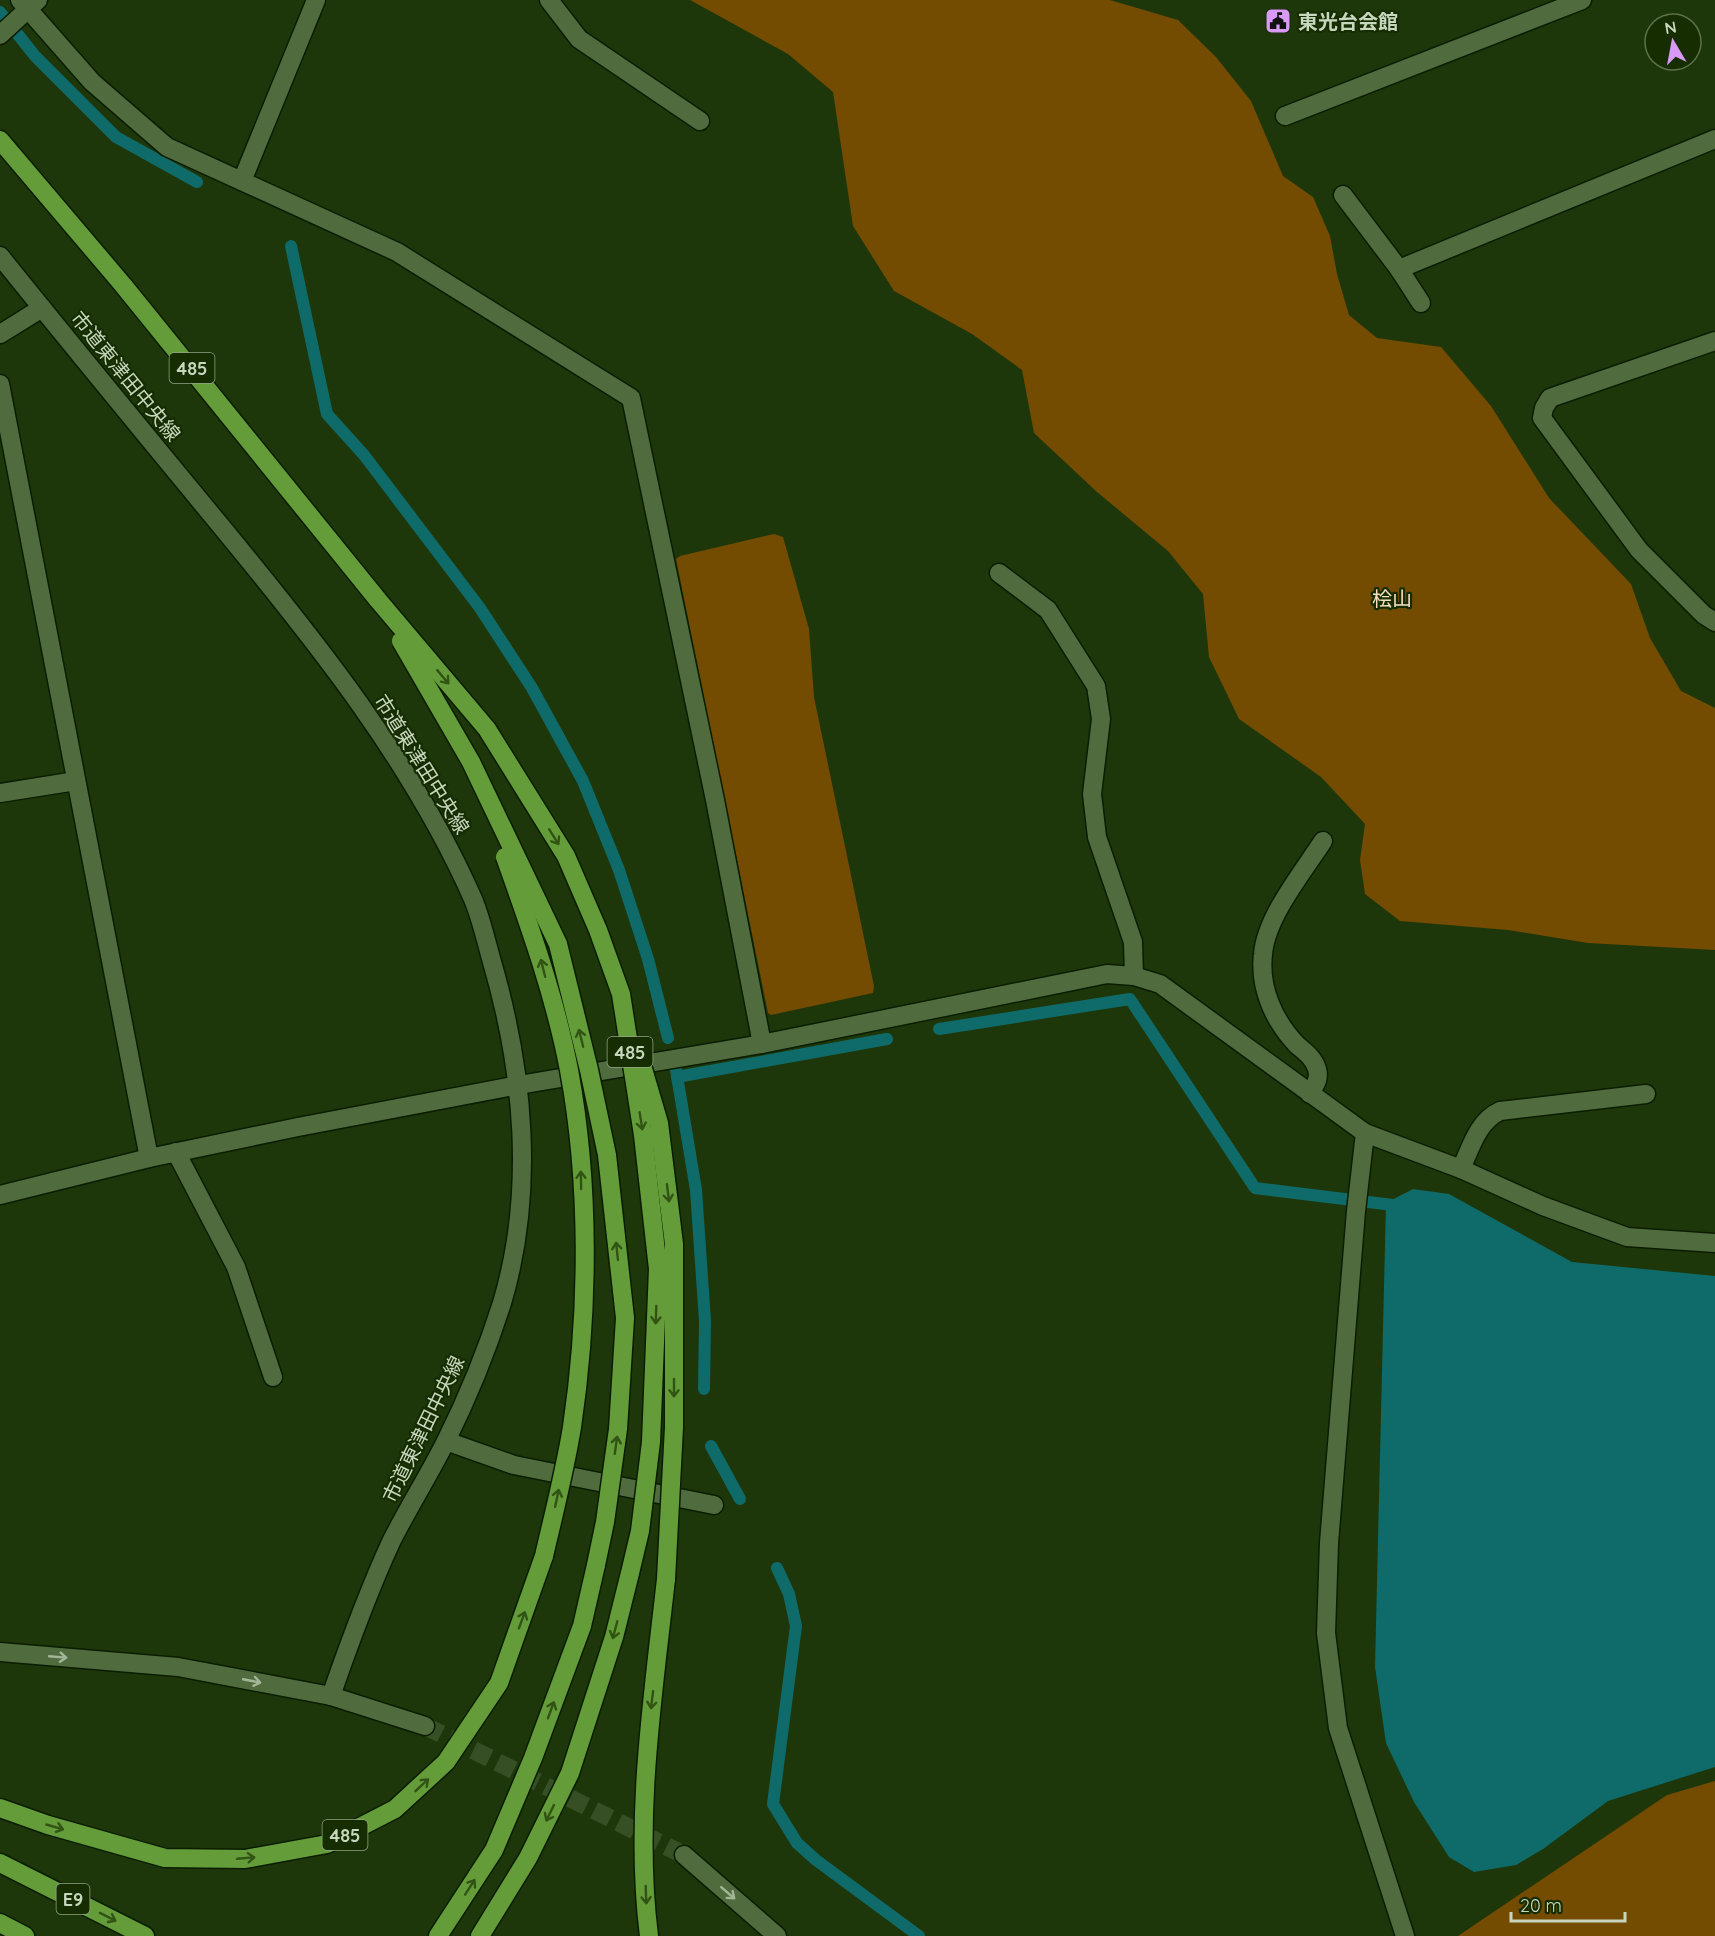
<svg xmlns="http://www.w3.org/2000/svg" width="1715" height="1936" font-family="Quicksand,'Noto Sans JP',sans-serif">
	<rect width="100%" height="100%" fill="#1e370a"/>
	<!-- green -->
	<g fill="#734b01">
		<path d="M690,0H1110L1178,20L1216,57L1251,101L1283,176L1313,197L1330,236L1337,274L1349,315L1377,338L1441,347L1491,406L1549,498L1631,584L1650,638L1681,691L1715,708V950L1588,943L1508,930L1400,921L1365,894L1360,860L1365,824L1321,777L1239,719L1209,657L1203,594L1168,551L1097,492L1034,433L1022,370L972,334L894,291L853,226L833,92L788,54Z"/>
		<path d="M774,534L783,537L809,629L814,697L874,986L873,993L771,1015L768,1013L676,559L680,556Z"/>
		<path d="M1715,1781V1936H1458L1667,1795Z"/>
	</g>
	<!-- water -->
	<path fill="#0f6b6a" d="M1413,1189L1449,1194L1572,1262L1715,1276V1767L1608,1801L1543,1849L1516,1865L1474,1872L1449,1857L1414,1802L1386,1743L1375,1667L1386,1203Z"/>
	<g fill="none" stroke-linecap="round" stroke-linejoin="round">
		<!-- stream -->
		<g stroke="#0f6b6a" stroke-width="12">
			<path d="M0,12L35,56L116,137L197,182"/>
			<path d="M291,246L327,414L364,455L480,608L532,688L583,781L619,870L648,959L668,1038"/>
			<path d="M939,1029L1130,999L1255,1188L1401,1206"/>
			<path d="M676,1070L696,1190L705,1321L704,1389"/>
			<path d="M677,1077L887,1039"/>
			<path d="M711,1446L740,1499"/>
			<path d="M777,1568L789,1594L796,1626L773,1804L797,1843L816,1860L919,1936"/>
		</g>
		<!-- minor-tunnel -->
		<path stroke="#374f25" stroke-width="18" stroke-dasharray="18 9" stroke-linecap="butt" d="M425,1726L684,1855"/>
		<!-- minor casing -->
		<g stroke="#0b1d00" stroke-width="21">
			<g id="minor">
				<path d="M20,0L92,82L167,147L397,252L631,398L715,800L762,1044"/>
				<path d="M549,0L579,39L700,121"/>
				<path d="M0,35L38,0"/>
				<path d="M1285,116L1582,0"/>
				<path d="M242,181L316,0"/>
				<path d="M1343,195L1399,269L1715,139"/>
				<path d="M0,256C74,348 149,439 225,531C318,644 413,763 473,899C481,918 486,941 492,962C524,1072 535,1192 502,1303C487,1350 468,1397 446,1441C429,1475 408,1508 391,1542C368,1592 349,1644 331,1696"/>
				<path d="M1399,269L1421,303"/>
				<path d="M0,334L42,308"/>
				<path d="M1715,341L1550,398L1544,408L1542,418L1639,550L1704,615L1715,622"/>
				<path d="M0,384L149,1158"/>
				<path d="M999,573L1048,610L1096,686L1101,719L1092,794L1097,837L1133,942L1134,976"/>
				<path d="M0,793L76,781"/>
				<path d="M1310,1094C1315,1085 1320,1079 1317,1069C1314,1058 1305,1052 1297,1045C1274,1021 1259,988 1263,954C1266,917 1303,872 1323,841"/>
				<path d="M1365,1133L1356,1211L1329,1543L1326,1633L1338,1728L1405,1936"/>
				<path d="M176,1152L236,1267L273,1377"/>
				<path d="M1461,1169C1471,1147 1478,1121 1500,1111L1646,1094"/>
				<path d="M0,1195L149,1158L298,1127L519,1085L762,1044L1107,974L1134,976L1160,984L1365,1133L1461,1169L1543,1206L1627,1237L1715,1243"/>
				<path d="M446,1441L514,1465L714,1505"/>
				<path d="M0,1652L178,1667L331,1696L425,1726"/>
				<path d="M684,1855L777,1936"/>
			</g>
		</g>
		<!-- highway casing -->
		<g stroke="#0b1d00" stroke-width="21">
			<g id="highway">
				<path d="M0,140L123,285L378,600"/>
				<path d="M0,1808L48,1825L165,1858L245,1859L327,1844L395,1809L446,1762L499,1683L544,1556"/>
				<path d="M0,1863L145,1936"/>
				<path d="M0,1923L25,1936"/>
				<path d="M438,1936L494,1850L533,1758L582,1626L596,1565"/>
				<path d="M480,1936L528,1858L570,1773L614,1637L630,1573"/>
				<path d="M649,1936C634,1818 653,1697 666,1579"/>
			</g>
		</g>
		<!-- minor -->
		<use href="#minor" stroke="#506c3f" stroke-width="18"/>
		<!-- highway -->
		<use href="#highway" stroke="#649c3a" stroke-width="18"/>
		<!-- highway-bridge casing -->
		<g stroke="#0b1d00" stroke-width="21" stroke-linecap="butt">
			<g id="highway-bridge">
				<path d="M378,600L487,729L566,856L598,930L621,994L643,1135L658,1269L651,1442L640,1531L630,1573"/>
				<path d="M401,641L471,762L558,944L589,1070L607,1155L625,1318L618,1429L605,1522L596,1565"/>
				<path d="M505,857C530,927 555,997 569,1070C590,1184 589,1312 572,1427C565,1470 554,1513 544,1556"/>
				<path d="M641,1062L659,1123L674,1244V1427L666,1579"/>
			</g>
		</g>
		<!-- highway-bridge -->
		<use href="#highway-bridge" stroke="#649c3a" stroke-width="18"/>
	</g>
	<!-- one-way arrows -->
	<defs><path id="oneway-shaft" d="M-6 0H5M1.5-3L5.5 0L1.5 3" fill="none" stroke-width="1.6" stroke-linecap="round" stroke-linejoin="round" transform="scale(1.5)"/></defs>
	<g stroke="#315414">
		<use href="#oneway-shaft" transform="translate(443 677) rotate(50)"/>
		<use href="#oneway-shaft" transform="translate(554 837) rotate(58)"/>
		<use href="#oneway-shaft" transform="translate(543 968) rotate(-104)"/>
		<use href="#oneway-shaft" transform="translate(581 1038) rotate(-104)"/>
		<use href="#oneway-shaft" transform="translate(641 1121) rotate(81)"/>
		<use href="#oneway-shaft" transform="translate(581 1180) rotate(-91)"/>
		<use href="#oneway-shaft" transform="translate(668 1193) rotate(83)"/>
		<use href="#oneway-shaft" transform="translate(617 1251) rotate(-96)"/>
		<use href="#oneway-shaft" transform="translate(656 1315) rotate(92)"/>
		<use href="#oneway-shaft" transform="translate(674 1388) rotate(90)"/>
		<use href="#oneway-shaft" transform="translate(616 1445) rotate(-82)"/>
		<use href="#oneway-shaft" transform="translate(557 1498) rotate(-78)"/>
		<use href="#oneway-shaft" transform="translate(522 1620) rotate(-70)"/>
		<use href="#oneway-shaft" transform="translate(615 1630) rotate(105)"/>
		<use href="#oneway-shaft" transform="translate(652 1700) rotate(97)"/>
		<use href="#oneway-shaft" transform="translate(551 1710) rotate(-70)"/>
		<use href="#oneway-shaft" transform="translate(422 1785) rotate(-43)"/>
		<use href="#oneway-shaft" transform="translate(550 1813) rotate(116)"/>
		<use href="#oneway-shaft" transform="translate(55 1827) rotate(16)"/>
		<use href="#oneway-shaft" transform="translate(246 1858) rotate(-5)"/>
		<use href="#oneway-shaft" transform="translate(470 1887) rotate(-57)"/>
		<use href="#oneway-shaft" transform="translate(646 1895) rotate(88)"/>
		<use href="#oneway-shaft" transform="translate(108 1917) rotate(27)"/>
	</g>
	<g stroke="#a3b798">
		<use href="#oneway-shaft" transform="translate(58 1657) rotate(5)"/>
		<use href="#oneway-shaft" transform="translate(252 1681) rotate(11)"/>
		<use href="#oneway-shaft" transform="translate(728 1893) rotate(41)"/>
	</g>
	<!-- icons -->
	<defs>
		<g id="civic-square" transform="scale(1.35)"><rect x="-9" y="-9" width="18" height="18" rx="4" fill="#d99af7" stroke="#152d00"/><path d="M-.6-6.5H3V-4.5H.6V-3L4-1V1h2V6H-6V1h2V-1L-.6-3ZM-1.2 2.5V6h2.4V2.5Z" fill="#111"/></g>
	</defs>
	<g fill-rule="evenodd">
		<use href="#civic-square" x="1278" y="21"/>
	</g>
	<g text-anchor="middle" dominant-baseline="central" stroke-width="4.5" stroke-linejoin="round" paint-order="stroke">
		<!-- shield labels -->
		<g fill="#152d00" stroke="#92a485" stroke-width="1.5">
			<rect x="169.5" y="353" width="45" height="30" rx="4.5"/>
			<rect x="607.5" y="1037" width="45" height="30" rx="4.5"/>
			<rect x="322.5" y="1820" width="45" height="30" rx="4.5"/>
			<rect x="56.5" y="1884" width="33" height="30" rx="4.5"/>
		</g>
		<g font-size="18" font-weight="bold" fill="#c7d7be">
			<text x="192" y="368">485</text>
			<text x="630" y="1052">485</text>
			<text x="345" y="1835">485</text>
			<text x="73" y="1899">E9</text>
		</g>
		<!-- poi labels -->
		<g font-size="20" font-weight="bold" fill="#c7d7be" stroke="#152d00" text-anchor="start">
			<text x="1298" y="21">東光台会館</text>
		</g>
		<!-- street labels -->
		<g font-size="20" fill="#c7d7be" stroke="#152d00">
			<text transform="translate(126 376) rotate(51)">市道東津田中央線</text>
			<text transform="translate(422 764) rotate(58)">市道東津田中央線</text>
			<text transform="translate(423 1429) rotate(-64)">市道東津田中央線</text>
		</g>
		<!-- park labels -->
		<g font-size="20" fill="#f9dfbf" stroke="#152d00">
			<text x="1392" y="598">桧山</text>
		</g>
	</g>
	<!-- north arrow -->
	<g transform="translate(1673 42) rotate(350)"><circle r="28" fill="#152d00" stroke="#5c714c" stroke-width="1.5"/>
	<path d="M0-4.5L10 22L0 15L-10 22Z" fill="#d99af7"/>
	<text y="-9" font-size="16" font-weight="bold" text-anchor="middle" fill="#c7d7be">N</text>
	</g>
	<!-- scale -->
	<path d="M1511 1912v9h114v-9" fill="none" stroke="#c7d7be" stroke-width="3"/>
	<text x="1520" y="1912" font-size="18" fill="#c7d7be" stroke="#152d00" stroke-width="4.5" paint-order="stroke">20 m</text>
</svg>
